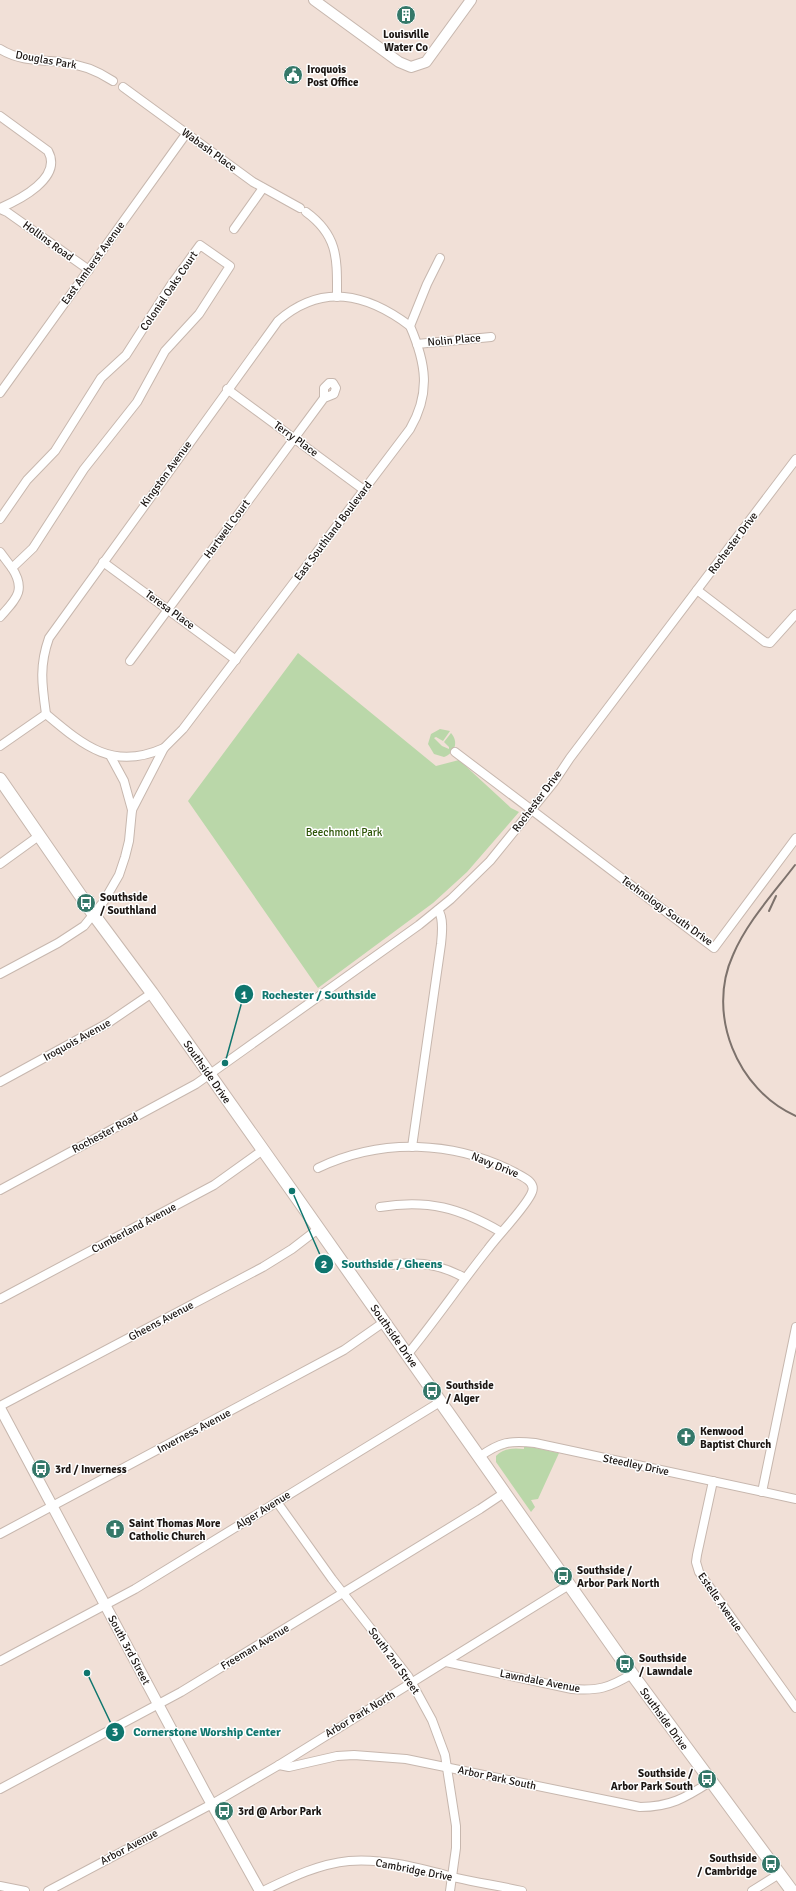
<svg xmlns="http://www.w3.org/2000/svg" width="796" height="1891" font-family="Signika,sans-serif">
	<rect width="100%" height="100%" fill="#f1e0d7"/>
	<!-- green -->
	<g fill="#bad7a9">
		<path d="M298,653L436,766L459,760L511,808L519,812L467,872L433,903L318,988L188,801Z"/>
		<path d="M440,729L450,731L443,741L436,737L434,738L442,746L449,749V747L444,742L451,733C459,742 455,753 444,757L434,754L428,744L431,734Z"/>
		<path d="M513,1446L499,1451C518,1441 539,1449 559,1453L538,1499L531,1500L535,1507L531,1512L496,1462V1456C503,1448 514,1448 524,1449V1447Z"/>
	</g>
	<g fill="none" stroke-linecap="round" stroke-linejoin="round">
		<!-- minor casing -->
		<g stroke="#c7b7ae" stroke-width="10">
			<g id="minor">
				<path d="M0,49C19,61 40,60 61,62C79,64 98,71 113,81"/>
				<path d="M123,87L253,182L300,208"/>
				<path d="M0,116L48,151C63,178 19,200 0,208"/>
				<path d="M0,209L7,212L89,270"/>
				<path d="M306,212C339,236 337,260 337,297"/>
				<path d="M234,229L263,188"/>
				<path d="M417,344L491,337"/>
				<path d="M227,389L364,490"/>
				<path d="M0,393L186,134"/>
				<path d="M0,519L27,480L55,451L101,378L126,355L171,285L200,245L230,266L199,314L165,351L137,402L84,469L33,548L12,568C27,591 15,600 0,617"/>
				<path d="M0,552L12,568"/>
				<path d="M103,562L236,660"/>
				<path d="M697,590L765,642L770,643L796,614"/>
				<path d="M130,661L324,398L334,394L336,388L333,383H329L324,388V398"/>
				<path d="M46,714C84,746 113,771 164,748"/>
				<path d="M0,746L46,714C42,685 39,666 49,638L278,321C322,283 366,293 410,326"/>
				<path d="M455,752L714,948L796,838"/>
				<path d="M111,757L124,781L132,810"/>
				<path d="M0,864L40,835"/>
				<path d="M0,974L58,943L84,926L104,901L119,875L125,857L129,841L132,810L164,748L183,729L410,429C431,393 426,363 410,326L427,284L440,258"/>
				<path d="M0,1082L108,1023L152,993"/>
				<path d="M412,1147L441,944C442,934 444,918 438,910"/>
				<path d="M318,1168C381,1138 454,1140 516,1173C523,1177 536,1182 532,1192C527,1206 498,1235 488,1249C460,1284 435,1321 407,1355"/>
				<path d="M0,1190L196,1084L419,925L451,899L490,861L554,782L570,758L796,459"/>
				<path d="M380,1207C428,1199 460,1208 501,1232"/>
				<path d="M391,1265C418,1260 442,1265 465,1278"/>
				<path d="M0,1299L214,1185L263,1150"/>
				<path d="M0,1406L263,1267L292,1249L318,1229"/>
				<path d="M479,1457C500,1442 510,1440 535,1443L796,1499"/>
				<path d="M713,1481L697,1555L696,1562L699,1572L796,1708"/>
				<path d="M762,1492L796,1327"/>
				<path d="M277,1502L332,1579L408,1676L432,1720L445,1755L456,1826V1848L450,1891"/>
				<path d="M0,1534L344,1350L384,1322"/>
				<path d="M0,1661L135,1589L440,1402"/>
				<path d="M446,1662L572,1689C598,1691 609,1688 632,1674"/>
				<path d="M279,1765L289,1767L337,1756L354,1755L406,1759L640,1807C670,1807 685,1798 710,1782"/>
				<path d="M0,1789L181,1692L480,1509L504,1493"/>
				<path d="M0,1886L25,1891"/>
				<path d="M48,1891L212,1804L279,1765L569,1585"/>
				<path d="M263,1891C290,1878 318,1864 349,1861C385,1858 422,1869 457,1878C478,1883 501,1886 522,1891"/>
				<path d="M752,1891L779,1874"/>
			</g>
		</g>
		<!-- tertiary casing -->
		<g stroke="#c7b7ae" stroke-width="12">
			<g id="tertiary">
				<path d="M314,0L399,62L411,67L426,62L471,0"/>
				<path d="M0,1408L205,1792L260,1891"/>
			</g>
		</g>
		<!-- secondary casing -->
		<g stroke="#c7b7ae" stroke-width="14">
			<path id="secondary" d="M0,779L94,915L152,993L292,1191L632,1674L792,1891"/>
		</g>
		<!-- minor -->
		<use href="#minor" stroke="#fff" stroke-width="8"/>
		<!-- tertiary -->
		<use href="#tertiary" stroke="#fff" stroke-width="10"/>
		<!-- secondary -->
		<use href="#secondary" stroke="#fff" stroke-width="12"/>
		<!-- rail -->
		<g stroke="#7d726c" stroke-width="2">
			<path d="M795,865C773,894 747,922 733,955C706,1014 737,1090 796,1116"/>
			<path d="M769,911L776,896"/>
		</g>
	</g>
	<!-- icons -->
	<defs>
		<g id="building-disc" transform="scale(1)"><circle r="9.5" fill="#357869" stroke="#fff"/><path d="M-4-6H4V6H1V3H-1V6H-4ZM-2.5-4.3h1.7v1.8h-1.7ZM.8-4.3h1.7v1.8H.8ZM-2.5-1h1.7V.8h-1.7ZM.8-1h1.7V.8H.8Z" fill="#fff"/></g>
		<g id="civic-disc" transform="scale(1)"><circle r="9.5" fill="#357869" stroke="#fff"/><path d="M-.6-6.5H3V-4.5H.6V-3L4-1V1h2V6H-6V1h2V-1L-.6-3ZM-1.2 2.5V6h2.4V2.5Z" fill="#fff"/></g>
		<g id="bus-disc" transform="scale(1)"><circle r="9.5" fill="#357869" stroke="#fff"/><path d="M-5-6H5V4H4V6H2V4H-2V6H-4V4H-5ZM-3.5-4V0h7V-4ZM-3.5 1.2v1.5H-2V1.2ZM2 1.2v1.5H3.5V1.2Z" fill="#fff"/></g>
		<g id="church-disc" transform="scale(1)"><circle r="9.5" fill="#357869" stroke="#fff"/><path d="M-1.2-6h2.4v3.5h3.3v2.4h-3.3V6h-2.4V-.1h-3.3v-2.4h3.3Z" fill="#fff"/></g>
	</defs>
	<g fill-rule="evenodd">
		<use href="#building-disc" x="406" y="15"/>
		<use href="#civic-disc" x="293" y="75"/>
		<use href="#bus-disc" x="86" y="903"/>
		<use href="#bus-disc" x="432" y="1391"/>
		<use href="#church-disc" x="686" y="1437"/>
		<use href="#bus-disc" x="41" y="1469"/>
		<use href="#church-disc" x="115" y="1529"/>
		<use href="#bus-disc" x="563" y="1576"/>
		<use href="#bus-disc" x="625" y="1664"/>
		<use href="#bus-disc" x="707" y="1779"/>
		<use href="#bus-disc" x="224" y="1811"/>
		<use href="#bus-disc" x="771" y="1864"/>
	</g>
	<g text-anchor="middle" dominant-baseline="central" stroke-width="3" stroke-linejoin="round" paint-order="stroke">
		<!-- poi labels -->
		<g font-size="11" font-weight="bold" fill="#1b1512" stroke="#fff" text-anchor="start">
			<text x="406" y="34" text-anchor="middle">Louisville<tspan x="406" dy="13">Water Co</tspan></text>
			<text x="307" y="69">Iroquois<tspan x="307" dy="13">Post Office</tspan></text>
			<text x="100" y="897">Southside<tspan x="100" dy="13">/ Southland</tspan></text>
			<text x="446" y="1385">Southside<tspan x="446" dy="13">/ Alger</tspan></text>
			<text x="700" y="1431">Kenwood<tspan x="700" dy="13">Baptist Church</tspan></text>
			<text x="55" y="1469">3rd / Inverness</text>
			<text x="129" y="1523">Saint Thomas More<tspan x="129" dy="13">Catholic Church</tspan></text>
			<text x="577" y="1570">Southside /<tspan x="577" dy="13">Arbor Park North</tspan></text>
			<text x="639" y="1658">Southside<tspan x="639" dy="13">/ Lawndale</tspan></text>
			<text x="693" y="1773" text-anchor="end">Southside /<tspan x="693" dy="13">Arbor Park South</tspan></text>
			<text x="238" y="1811">3rd @ Arbor Park</text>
			<text x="757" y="1858" text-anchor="end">Southside<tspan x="757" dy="13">/ Cambridge</tspan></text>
		</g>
		<!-- street labels -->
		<g font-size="11" fill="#1b1512" stroke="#fff">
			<text transform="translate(46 60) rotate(10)">Douglas Park</text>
			<text transform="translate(209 150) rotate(36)">Wabash Place</text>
			<text transform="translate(48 241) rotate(36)">Hollins Road</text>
			<text transform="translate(93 263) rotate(-54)">East Amherst Avenue</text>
			<text transform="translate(169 291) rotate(-56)">Colonial Oaks Court</text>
			<text transform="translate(454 340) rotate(-5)">Nolin Place</text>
			<text transform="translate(296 439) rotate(36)">Terry Place</text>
			<text transform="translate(166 474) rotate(-54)">Kingston Avenue</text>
			<text transform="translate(227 529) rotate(-54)">Hartwell Court</text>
			<text transform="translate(333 531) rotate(-53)">East Southland Boulevard</text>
			<text transform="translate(733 543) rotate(-53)">Rochester Drive</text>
			<text transform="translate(170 610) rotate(36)">Teresa Place</text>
			<text transform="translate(537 801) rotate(-53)">Rochester Drive</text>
			<text transform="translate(667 911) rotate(36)">Technology South Drive</text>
			<text transform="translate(77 1040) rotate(-29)">Iroquois Avenue</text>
			<text transform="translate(207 1072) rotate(55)">Southside Drive</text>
			<text transform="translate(105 1133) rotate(-28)">Rochester Road</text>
			<text transform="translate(495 1165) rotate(22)">Navy Drive</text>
			<text transform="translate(134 1228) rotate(-28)">Cumberland Avenue</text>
			<text transform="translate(161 1321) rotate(-28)">Gheens Avenue</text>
			<text transform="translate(394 1336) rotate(55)">Southside Drive</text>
			<text transform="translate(194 1431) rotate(-28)">Inverness Avenue</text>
			<text transform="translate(636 1465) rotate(12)">Steedley Drive</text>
			<text transform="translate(263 1510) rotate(-32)">Alger Avenue</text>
			<text transform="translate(720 1602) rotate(55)">Estelle Avenue</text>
			<text transform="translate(255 1647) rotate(-31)">Freeman Avenue</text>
			<text transform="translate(129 1650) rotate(62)">South 3rd Street</text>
			<text transform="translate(394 1661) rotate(54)">South 2nd Street</text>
			<text transform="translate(540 1681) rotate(11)">Lawndale Avenue</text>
			<text transform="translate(360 1714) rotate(-31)">Arbor Park North</text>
			<text transform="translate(664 1719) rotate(54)">Southside Drive</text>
			<text transform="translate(497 1778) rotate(12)">Arbor Park South</text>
			<text transform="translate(129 1847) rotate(-28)">Arbor Avenue</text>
			<text transform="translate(414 1870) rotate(11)">Cambridge Drive</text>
		</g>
		<!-- park labels -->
		<g font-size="11" fill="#2c5406" stroke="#fff">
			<text x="344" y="832">Beechmont Park</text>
		</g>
	</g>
	<!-- callouts -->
	<path fill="none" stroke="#0f766e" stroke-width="1.5" d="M225 1063L244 994M292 1191L324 1264M87 1673L115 1732"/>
	<g fill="#0f766e" stroke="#fff" stroke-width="1.5">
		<circle cx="225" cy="1063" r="4"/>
		<circle cx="292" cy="1191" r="4"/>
		<circle cx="87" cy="1673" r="4"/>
		<circle cx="244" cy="994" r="10"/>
		<circle cx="324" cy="1264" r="10"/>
		<circle cx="115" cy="1732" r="10"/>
	</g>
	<g font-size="12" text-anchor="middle" font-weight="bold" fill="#fff">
		<text x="244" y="999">1</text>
		<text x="324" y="1268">2</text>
		<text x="115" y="1736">3</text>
	</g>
	<g font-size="12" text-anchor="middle" font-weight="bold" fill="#0f766e" stroke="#fff" stroke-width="3" stroke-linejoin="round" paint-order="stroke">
		<text x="319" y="999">Rochester / Southside</text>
		<text x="392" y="1268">Southside / Gheens</text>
		<text x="207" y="1736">Cornerstone Worship Center</text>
	</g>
</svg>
